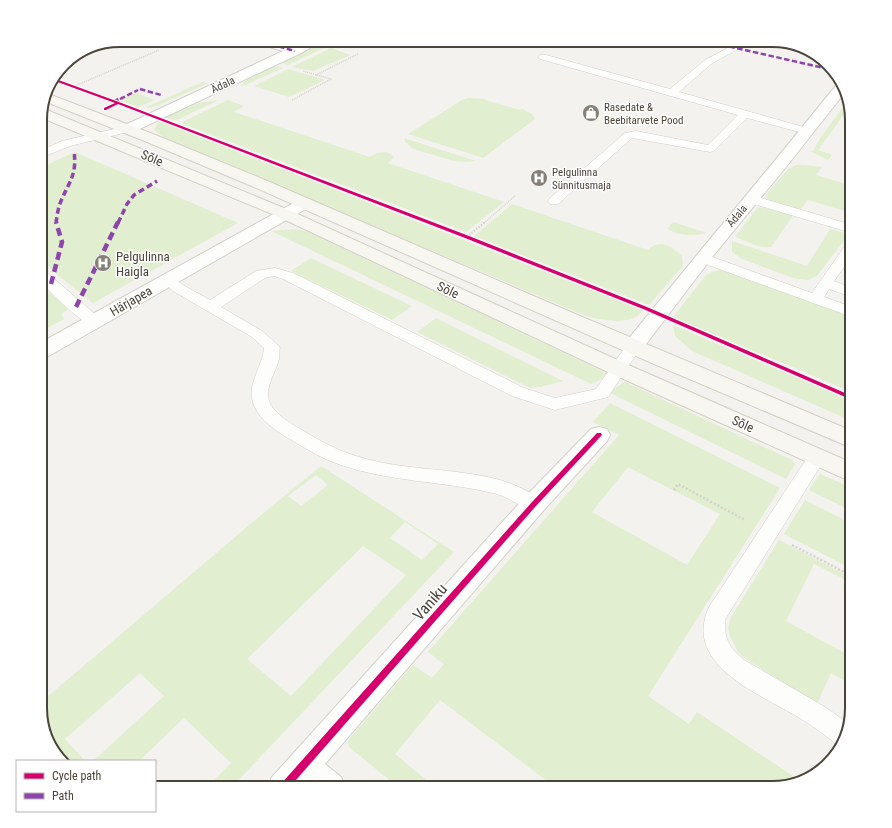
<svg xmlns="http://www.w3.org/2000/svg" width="892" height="828" font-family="'Roboto Condensed',sans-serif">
	<rect width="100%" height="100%" fill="#f4f2ee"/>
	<!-- green -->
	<g fill="#e1eecf" fill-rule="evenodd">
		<path d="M318,45L326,47L288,65L281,63Z"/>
		<path d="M331,48L350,55L313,71L292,67Z"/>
		<path d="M275,66L283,68L241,87L245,80Z"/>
		<path d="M288,69L325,80L289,97L254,86Z"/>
		<path d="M203,82L208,83L157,106L150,108L146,107Z"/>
		<path d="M136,93L154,100L138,107L119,100Z"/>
		<path d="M468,98L486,99L485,100L520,110L522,109L532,114L535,119L483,158L408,134L462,100Z"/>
		<path d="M219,100L179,119L175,120L165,117L197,103Z"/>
		<path d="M228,100L244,106L234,112L370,157C378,152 388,149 394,157L388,163L504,202L466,232L183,124L182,122Z"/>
		<path d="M848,100L850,106L818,150L832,155L828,160L810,151H813L821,137Z"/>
		<path d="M159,121L643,310C632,327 602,320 586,316L165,138L154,130Z"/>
		<path d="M404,138L476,161L466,162L454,161L413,149L405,142Z"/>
		<path d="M75,152L238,223L93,303L40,261V168Z"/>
		<path d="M797,165H804L822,167L816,175L852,186V213L808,200L801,209C789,209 773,206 765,196L788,169Z"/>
		<path d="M512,204L648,250C661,238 671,246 682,256L683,266L649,305L474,236Z"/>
		<path d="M760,207L790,214L793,216L771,247C759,249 746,241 735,237L757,208Z"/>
		<path d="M673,222L707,233C694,236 681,236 669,230L668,228Z"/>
		<path d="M293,229L301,230L311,233L609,374L604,378L591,384L271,231Z"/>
		<path d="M830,229L849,234L817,276L808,280L793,278L742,259L732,252V241L807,266Z"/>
		<path d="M311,258L412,306L392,320L291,271Z"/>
		<path d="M721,270L731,271L852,315V392L673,317L705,276L713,271Z"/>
		<path d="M40,284L69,309L61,314L64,319L40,332Z"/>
		<path d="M436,318L563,381L540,387L530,388L417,332Z"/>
		<path d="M673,325L852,401V421L692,351L675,336Z"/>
		<path d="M625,382L792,460L795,464L786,479L608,392Z"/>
		<path d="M610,403L780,488L648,696L689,724L697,712L802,782L777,788H556L440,700L395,754L436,788H399L349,747L348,743L350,738L413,665L432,678L444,664L428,652L619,435L593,422ZM628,467L720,514L687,565L592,512Z"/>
		<path d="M321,466L454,552L231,788H206L231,763L184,718L139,761H93L164,696L140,673L65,739L85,761H61C48,741 40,729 40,703L261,515ZM316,475L328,485L301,506L288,496ZM405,522L438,544L422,560L390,538ZM363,546L406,575L291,696L247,659Z"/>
		<path d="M820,474L852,488V511L809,490Z"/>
		<path d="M805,500L852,524V569L784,534Z"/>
		<path d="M779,540L852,578V583L814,564L786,621L852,657V685L831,673L817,704L744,658L737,650L730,636L728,628L731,617Z"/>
	</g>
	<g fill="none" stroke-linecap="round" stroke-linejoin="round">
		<!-- service casing -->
		<g stroke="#d2d0cb" stroke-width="1">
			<g id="service">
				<path d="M204,40H215L203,47H197L195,45Z"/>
				<path d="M743,40H754L711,64L679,92L811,129L812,131L811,133L807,134L747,118L714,151L710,152L632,138L558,204H550L548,201L550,198L625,133L636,131L708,145L738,115L540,59L538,57L540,55H546L670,89L705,60Z"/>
				<path d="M128,126L132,127L133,129L132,131L70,146L40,158V151L62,141Z"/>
				<path d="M751,195L852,225V233L747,202L745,199L747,196Z"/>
				<path d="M852,242V256L834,281L852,288V297L829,289L824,297L852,307V317L697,261L695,258L697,255H707L812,293L847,243Z"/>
				<path d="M275,268L293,273L524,388L555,398L596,389L628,343L633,342L638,343L641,347L608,397L555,410L512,396L283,279L274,276L265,278L221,307L262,331L280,347C279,351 280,355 279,359C276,372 267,383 268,397C270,411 288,422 299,428C315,438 332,448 350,454C397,471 449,467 496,479C509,482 537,493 543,504L541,509L534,511C520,507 508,496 493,493C443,481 390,482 341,465C323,459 306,449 290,439C274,430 255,417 252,398C249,382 263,364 264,348L252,337L173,291L161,280L163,277L168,276L173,277L183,285L210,300L256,271Z"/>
				<path d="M40,270L45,271L103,321L101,324C98,325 95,326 92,325C74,318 54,294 40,282Z"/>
				<path d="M817,450L823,452L826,457L726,618C722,636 730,649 744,660L825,707L849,724L846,739L840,747C835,744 831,739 826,736C817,729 808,723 798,717C760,694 682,665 709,607L811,452Z"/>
			</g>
		</g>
		<!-- minor casing -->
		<g stroke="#d2d0cb" stroke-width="2">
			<g id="minor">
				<path d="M250,40H269L293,47L308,40H323L321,42L299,54L133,132L128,133L123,132L121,129L123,126L283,51L252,42Z"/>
				<path d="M838,83H841L846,91L786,167L713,256L640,352L633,354L626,352L623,347L626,342C696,255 768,170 838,83Z"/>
				<path d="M305,198L311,200L313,203L311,206L47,357L40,359V343L299,200Z"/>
				<path d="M599,427L607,429L610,435L607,441L543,511L325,764L341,777L346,788H267L272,777L525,497L591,429Z"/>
			</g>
		</g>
		<!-- secondary casing -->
		<g stroke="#d3cfc5" stroke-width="2">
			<g id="secondary">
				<path d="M46,93L158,136L265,180L573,313L852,431V448L654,364L254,187L147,142L44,101Z"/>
				<path d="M42,108L291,211L624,363L852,463V482L610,373L279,217L40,117Z"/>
			</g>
		</g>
		<!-- path-far2 -->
		<g stroke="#d3d2cc" stroke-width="1.5" stroke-dasharray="1 1" stroke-linecap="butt">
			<path d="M316,75L358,54"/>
			<path d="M75,86L159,50"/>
			<path d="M138,90L140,89"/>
			<path d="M292,100L331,79L303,71"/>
			<path d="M484,223L515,196"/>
		</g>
		<!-- path-far1 -->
		<path stroke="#d3d2cc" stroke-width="2" stroke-dasharray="1.5 1.5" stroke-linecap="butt" d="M467,237L485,222"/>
		<!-- path -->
		<g stroke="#d3d2cc" stroke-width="2.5" stroke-dasharray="2 2" stroke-linecap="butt">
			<path d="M674,490L678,484L745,520"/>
			<path d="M792,545L852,576"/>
		</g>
		<!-- service -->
		<use href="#service" fill="#fdfdfc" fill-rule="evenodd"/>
		<!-- minor -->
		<use href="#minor" fill="#fdfdfc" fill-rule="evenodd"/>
		<!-- secondary -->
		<use href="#secondary" fill="#f7f6f1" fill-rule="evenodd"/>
		<!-- quiet-far2 -->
		<g stroke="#8e44ad" stroke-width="2.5" stroke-dasharray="5.5 2.5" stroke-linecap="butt">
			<path d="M256,40L295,51"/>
			<path d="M690,40L727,46L833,70"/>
			<path d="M331,46L361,42L414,40"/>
			<path d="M140,89L161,95"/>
			<path d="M120,99L138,90"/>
		</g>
		<!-- quiet-far1 -->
		<g stroke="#8e44ad" stroke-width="3.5" stroke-dasharray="6 3.5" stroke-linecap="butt">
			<path d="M113,102L122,98"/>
			<path d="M56,223C57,216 58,208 61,201C70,180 77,175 74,151"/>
			<path d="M118,223L127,204L134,195L157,181"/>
		</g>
		<!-- quiet -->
		<g stroke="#8e44ad" stroke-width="4.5" stroke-dasharray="8 4.5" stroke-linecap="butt">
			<path d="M51,284L62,242L56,222"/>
			<path d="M76,307L118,222"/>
		</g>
		<!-- cycleway casing -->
		<g stroke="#fff" stroke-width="2">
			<g id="cycleway">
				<path d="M53,78L119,102L469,236L647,307L852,396V400L643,309L465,238L118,104L106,110H104V108L115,103L52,80Z"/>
				<path d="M597,433H601L602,435L536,506L289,788H279L280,785L532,502Z"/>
			</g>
		</g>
		<!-- cycleway -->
		<use href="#cycleway" fill="#d6006c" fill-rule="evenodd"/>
	</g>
	<!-- icons -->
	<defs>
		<g id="shop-disc" transform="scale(0.9)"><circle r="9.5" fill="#868178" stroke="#fff"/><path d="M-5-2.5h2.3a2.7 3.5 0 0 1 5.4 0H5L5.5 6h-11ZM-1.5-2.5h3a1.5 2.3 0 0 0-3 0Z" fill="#fff"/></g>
		<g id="hospital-disc" transform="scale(0.9)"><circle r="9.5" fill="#868178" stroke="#fff"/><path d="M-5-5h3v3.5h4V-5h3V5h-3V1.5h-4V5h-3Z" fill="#fff"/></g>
	</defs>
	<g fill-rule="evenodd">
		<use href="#shop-disc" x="591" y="113"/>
		<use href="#hospital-disc" x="539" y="178"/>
		<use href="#hospital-disc" x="103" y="263"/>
	</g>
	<g text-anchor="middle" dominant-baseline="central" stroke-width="3" stroke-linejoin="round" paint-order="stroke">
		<!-- far-street labels -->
		<g font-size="11" fill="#4b4439" stroke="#fff">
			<text transform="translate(223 85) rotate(-26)">Ädala</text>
			<text transform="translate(737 216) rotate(-50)">Ädala</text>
		</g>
		<!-- far-poi labels -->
		<g font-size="11" fill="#4b4439" stroke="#fff" text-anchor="start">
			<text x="604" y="107">Rasedate &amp;<tspan x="604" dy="13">Beebitarvete Pood</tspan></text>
			<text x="552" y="172">Pelgulinna<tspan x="552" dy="13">Sünnitusmaja</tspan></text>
		</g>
		<!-- street labels -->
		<g font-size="13" fill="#4b4439" stroke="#fff">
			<text transform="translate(152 158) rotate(23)">Sõle</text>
			<text transform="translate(448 290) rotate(25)">Sõle</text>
			<text transform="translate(131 301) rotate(-30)">Härjapea</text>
			<text transform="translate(743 424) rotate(24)">Sõle</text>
		</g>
		<!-- poi labels -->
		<g font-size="13" fill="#4b4439" stroke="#fff" text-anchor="start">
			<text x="116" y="256">Pelgulinna<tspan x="116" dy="15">Haigla</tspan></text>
		</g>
		<!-- near-street labels -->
		<g font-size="16" fill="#4b4439" stroke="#fff">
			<text transform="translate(430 602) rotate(-49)">Vaniku</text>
		</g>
	</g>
	<!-- crop -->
	<path d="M0 0H892V828H0ZM120 47H772A73 73 0 0 1 845 120V708A73 73 0 0 1 772 781H120A73 73 0 0 1 47 708V120A73 73 0 0 1 120 47Z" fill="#fff" fill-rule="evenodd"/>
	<path fill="none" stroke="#4b4439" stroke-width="2" d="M120 47H772A73 73 0 0 1 845 120V708A73 73 0 0 1 772 781H120A73 73 0 0 1 47 708V120A73 73 0 0 1 120 47Z"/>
	<!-- legend -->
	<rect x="16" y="760" width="140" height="52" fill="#ffffff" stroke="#b7b4b0"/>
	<rect x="24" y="773" width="20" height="6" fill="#d6006c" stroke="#b7b4b0"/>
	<text x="52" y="780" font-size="12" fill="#4b4439">Cycle path</text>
	<rect x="24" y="793" width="20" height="6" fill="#8e44ad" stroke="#b7b4b0"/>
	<text x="52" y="800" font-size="12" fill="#4b4439">Path</text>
</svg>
